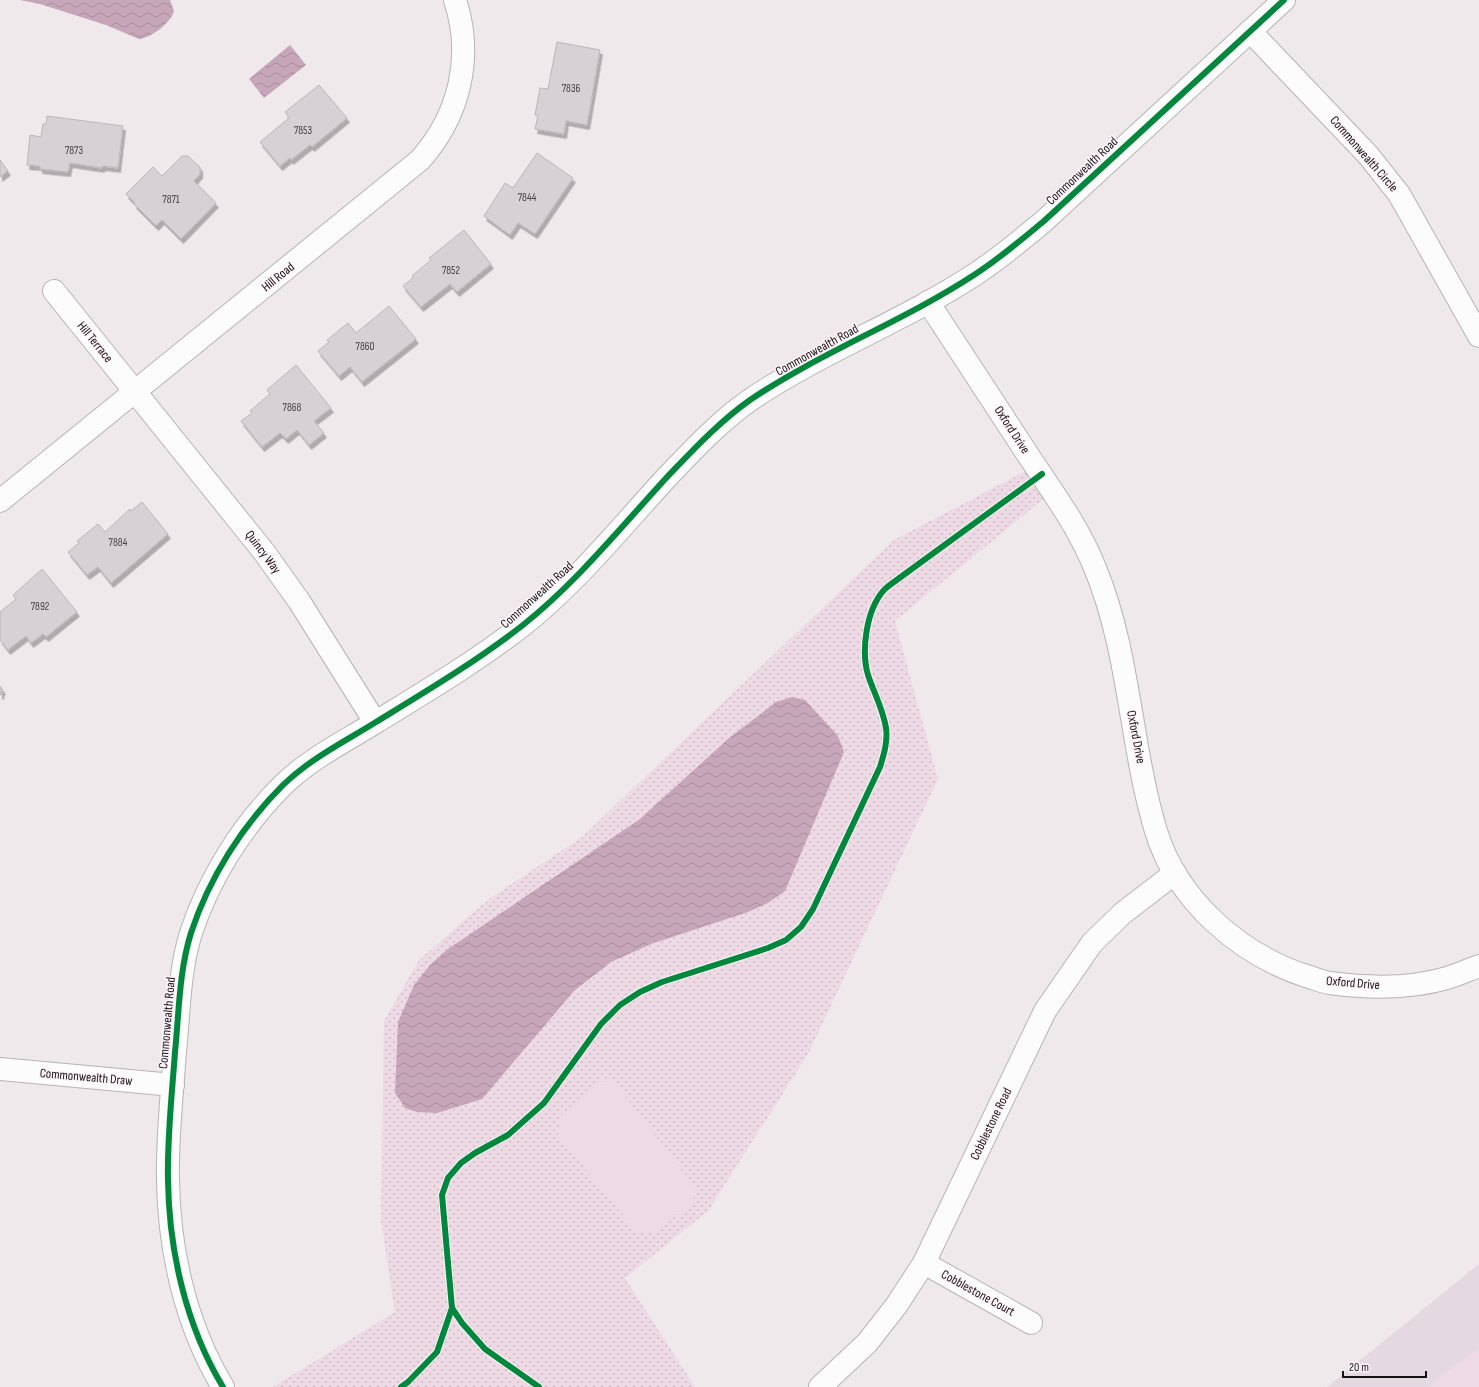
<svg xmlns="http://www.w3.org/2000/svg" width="1479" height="1387" font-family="'Sofia Sans Condensed',sans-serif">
	<defs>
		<pattern id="green-dots" width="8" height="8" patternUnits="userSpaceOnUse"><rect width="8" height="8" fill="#eddae4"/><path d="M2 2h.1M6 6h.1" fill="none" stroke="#cabac3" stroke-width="1.8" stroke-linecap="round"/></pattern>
		<pattern id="water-waves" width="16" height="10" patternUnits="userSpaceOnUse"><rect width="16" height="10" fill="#c6a6b8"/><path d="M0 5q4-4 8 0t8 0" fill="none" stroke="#a98e9d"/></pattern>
		<filter id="shadow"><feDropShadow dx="2.5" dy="4.5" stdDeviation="0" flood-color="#0004"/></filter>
	</defs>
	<rect width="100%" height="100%" fill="#efe9ec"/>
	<!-- built -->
	<path fill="#e4d9e0" d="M1479,1264V1387H1327Z"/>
	<!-- green -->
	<path fill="url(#green-dots)" d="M1035,466L1053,491L895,621L938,779L808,1054L708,1211L625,1278L695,1387H273L395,1312L381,1221L384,1021L419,960L489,899L582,837L894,540Z"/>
	<!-- pitch -->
	<g fill="#eddae4">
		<path d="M609,1076L695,1187L693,1202L655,1233L636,1231L558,1135L560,1116Z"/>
		<path d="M1479,1349V1387H1431L1446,1372Z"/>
	</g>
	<!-- water -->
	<g fill="url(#water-waves)">
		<path d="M20,0H170L174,11C171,23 151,38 139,39L106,25L40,4Z"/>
		<path d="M290,45L306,65L264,98L249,79Z"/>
		<path d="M792,697L805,700L838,736L844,752L785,891L768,903L748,912L651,944L611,962L574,991L482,1099L437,1113L417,1112L405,1108L395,1093L398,1022L414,985L431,964L448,949L640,819L729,738L776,702Z"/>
	</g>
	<!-- building -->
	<g fill="#d6d1d4" stroke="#bbb6b8" filter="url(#shadow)">
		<path d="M557,42L600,50L587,125L566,121L564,134L535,129L538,116L535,115L540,88L548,89Z"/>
		<path d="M319,85L347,118L312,147L310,145L291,160L290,158L280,166L260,142L289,118L285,112Z"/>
		<path d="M47,116L123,126L118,168L103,166L102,168L70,163L68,172L40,169V166L27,165L30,135L41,137L43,124H46Z"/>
		<path d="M537,153L573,178L535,234L518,223L510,235L484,216L505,183L513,188Z"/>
		<path d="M182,156H188L200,167V174L194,181L216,203L181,239L162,220L156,226L134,204L135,203L126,194L153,167L162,176Z"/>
		<path d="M0,160L8,171L0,177Z"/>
		<path d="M464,230L491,264L457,292L450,284L421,307L403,286L413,278L412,276L431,260L429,258Z"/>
		<path d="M389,306L416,339L362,382L350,367L339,376L318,351L329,342L327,340L348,323L356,333Z"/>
		<path d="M296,365L331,408L314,421L324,433L309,445L297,430L286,439L280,433L262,447L241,421L252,413L250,411L270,394L267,390Z"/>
		<path d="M142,502L168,534L111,583L98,567L87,575L68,552L79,543L77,541L98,524L105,532L130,509L131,511Z"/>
		<path d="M42,569L77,612L46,637L43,634L31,643L26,636L8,650L0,640V612L16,599L13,595Z"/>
		<path d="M0,686L3,690L1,692L2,694L0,695Z"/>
	</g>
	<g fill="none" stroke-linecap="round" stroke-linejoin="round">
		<!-- street casing -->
		<g stroke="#b7b3b5" stroke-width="24">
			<g id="street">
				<path d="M1250,31L1368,155L1399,194L1479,336"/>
				<path d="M54,291L264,552L299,601L375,722"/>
				<path d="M928,302C962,354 996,406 1030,458C1054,494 1079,528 1095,568C1130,652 1130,745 1156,831C1177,900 1239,954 1306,976C1314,978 1322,982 1330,983C1367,988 1410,989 1447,978C1458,975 1468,970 1479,966"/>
				<path d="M0,501L420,160C459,116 474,58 455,0"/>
				<path d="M0,1069L173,1085"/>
				<path d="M924,1263L1031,1323"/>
				<path d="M223,1387C186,1326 169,1251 168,1180C167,1138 172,1094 175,1052C179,1013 179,971 191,933C209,878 242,826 283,785C311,758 344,742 376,722C425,692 477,661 523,625C577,582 621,527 668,476C694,449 719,422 750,400C821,352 902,322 974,275C999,259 1021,240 1044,221L1284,0"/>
				<path d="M820,1387L867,1343L896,1306L924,1263L1045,1011L1092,943L1123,913L1175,873"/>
			</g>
		</g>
		<!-- street -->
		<use href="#street" stroke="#fdfcfc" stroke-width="22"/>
		<!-- cycleway casing -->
		<g stroke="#fef4f9" stroke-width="8">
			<g id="cycleway">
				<path d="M223,1387C186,1326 169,1251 168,1180C167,1138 172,1094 175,1052C179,1013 179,971 191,933C209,878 242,826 283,785C311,758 344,742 376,722C425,692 477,661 523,625C577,582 621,527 668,476C694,449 719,422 750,400C821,352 902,322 974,275C999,259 1021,240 1044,221L1284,0"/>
				<path d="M401,1387L408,1382L437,1352L452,1308"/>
				<path d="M539,1387L485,1349L462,1323L452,1308L442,1195L448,1178L461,1163L475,1153L508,1135L544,1103L601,1024L620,1005L640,992L662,982L768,948L786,940L801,927L813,909L880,767C884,754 888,741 886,728C883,709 874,693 868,675C861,651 866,610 884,590C888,586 894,582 898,579L1042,474"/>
			</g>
		</g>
		<!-- cycleway -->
		<use href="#cycleway" stroke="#00873e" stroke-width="6"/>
	</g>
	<g text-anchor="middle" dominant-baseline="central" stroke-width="3" stroke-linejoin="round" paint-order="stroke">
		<!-- number labels -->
		<g font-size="11" fill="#464244">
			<text x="571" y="88">7836</text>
			<text x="303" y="130">7853</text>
			<text x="74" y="150">7873</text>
			<text x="527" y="197">7844</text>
			<text x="171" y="199">7871</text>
			<text x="451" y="270">7852</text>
			<text x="365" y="346">7860</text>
			<text x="292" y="407">7868</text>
			<text x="118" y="542">7884</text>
			<text x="40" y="606">7892</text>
		</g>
		<!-- street labels -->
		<g font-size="13" fill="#161214" stroke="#fef4f9">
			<text transform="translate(1364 154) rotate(49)">Commonwealth Circle</text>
			<text transform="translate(1082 171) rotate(-43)">Commonwealth Road</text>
			<text transform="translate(278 277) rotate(-39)">Hill Road</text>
			<text transform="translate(95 342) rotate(51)">Hill Terrace</text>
			<text transform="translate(817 350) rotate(-29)">Commonwealth Road</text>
			<text transform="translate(1012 430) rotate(57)">Oxford Drive</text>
			<text transform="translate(263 552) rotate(53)">Quincy Way</text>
			<text transform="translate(537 595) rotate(-42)">Commonwealth Road</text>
			<text transform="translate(1136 737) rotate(79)">Oxford Drive</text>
			<text transform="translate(1353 983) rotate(5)">Oxford Drive</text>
			<text transform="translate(167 1023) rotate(-85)">Commonwealth Road</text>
			<text transform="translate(86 1077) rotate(5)">Commonwealth Draw</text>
			<text transform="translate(991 1124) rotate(-64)">Cobblestone Road</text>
			<text transform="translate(978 1293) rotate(29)">Cobblestone Court</text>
		</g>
	</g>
	<!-- scale -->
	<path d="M1343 1371v6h83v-6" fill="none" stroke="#161214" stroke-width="2"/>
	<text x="1349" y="1371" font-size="12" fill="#161214" stroke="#fef4f9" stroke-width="3" paint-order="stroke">20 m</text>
</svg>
